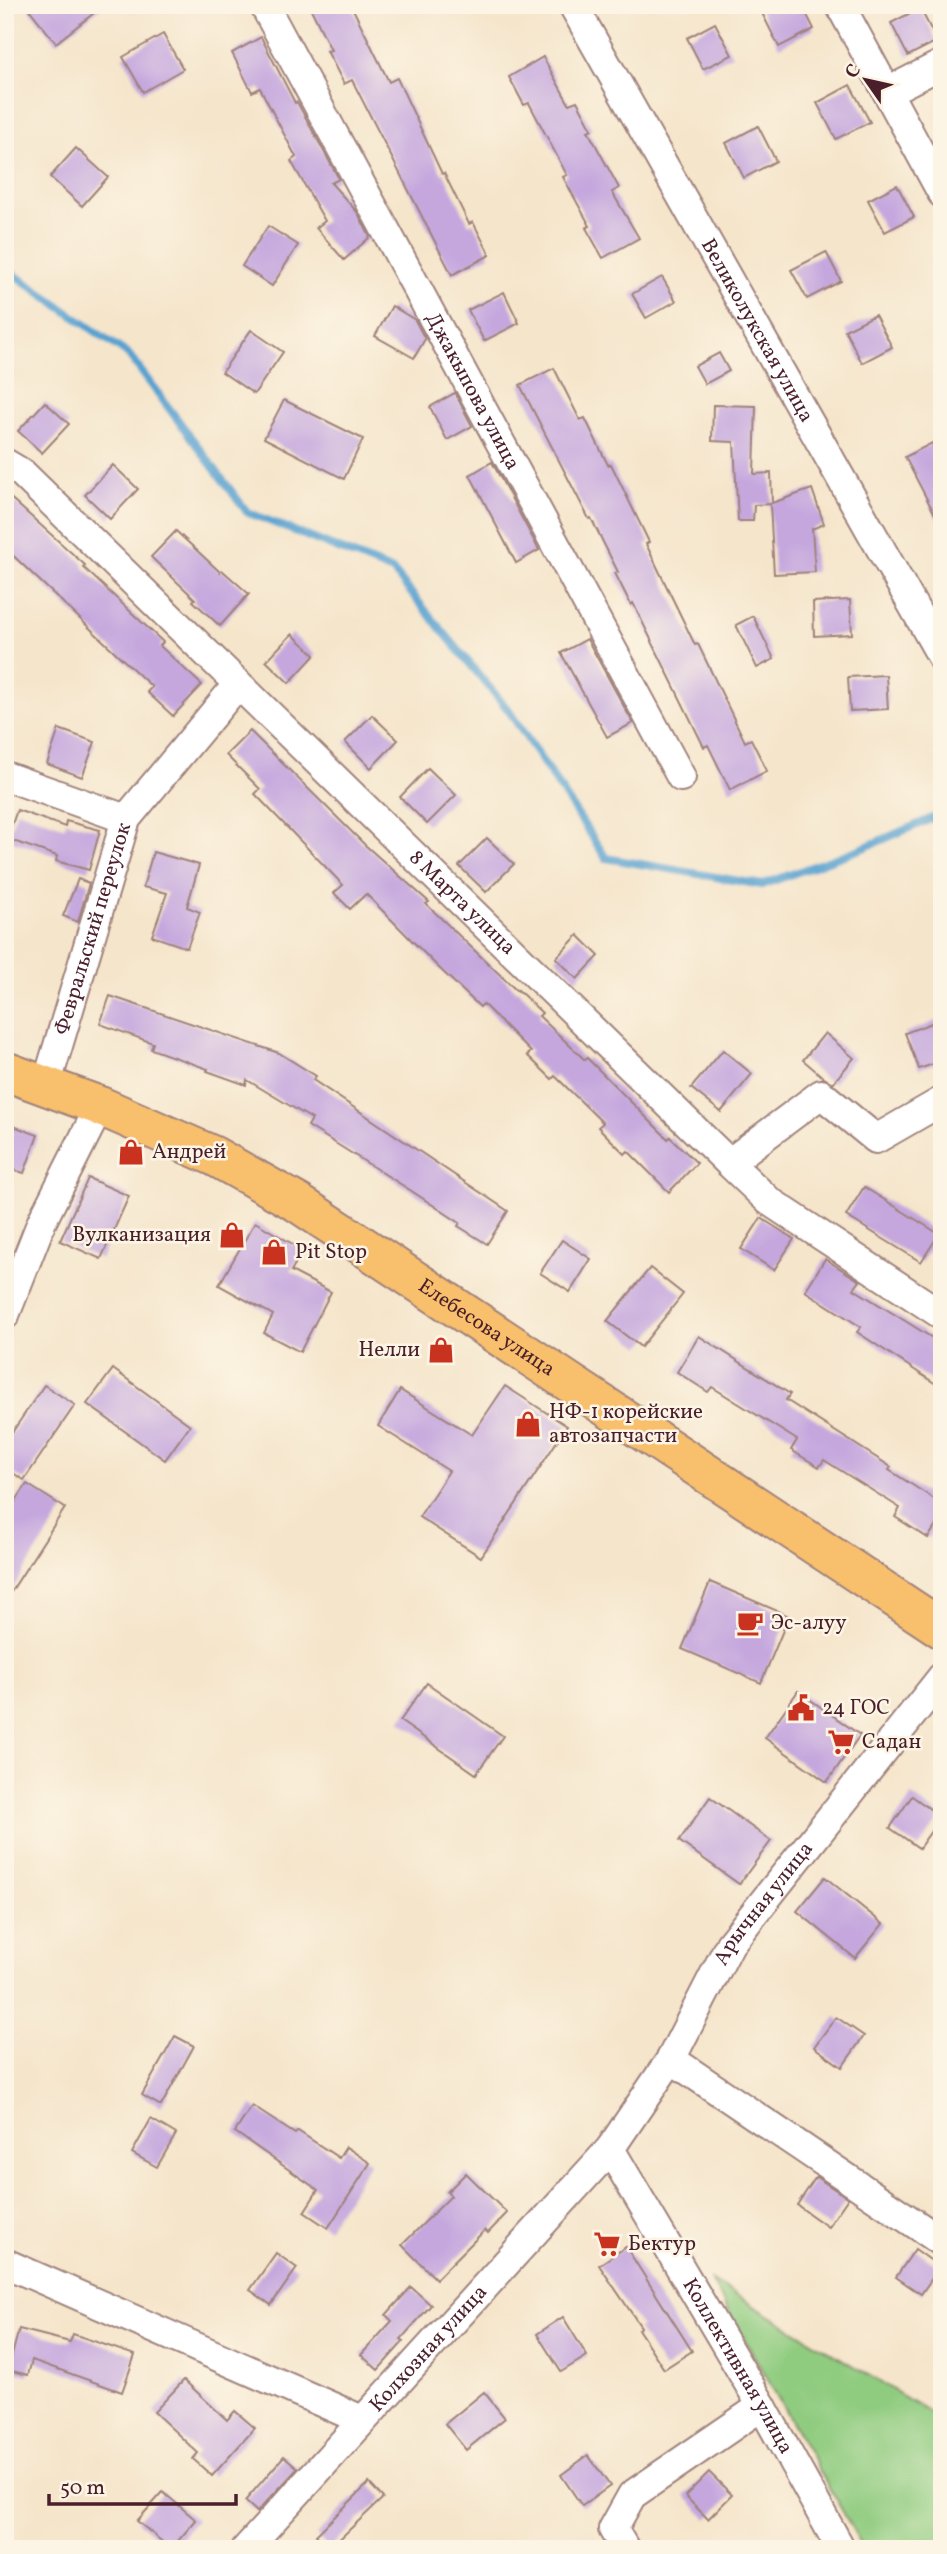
<svg xmlns="http://www.w3.org/2000/svg" width="947" height="2554" font-family="Vollkorn,serif">
	<rect width="100%" height="100%" fill="#fcf5e5"/>
	<filter id="ink" filterUnits="userSpaceOnUse"><feTurbulence type="fractalNoise" baseFrequency=".0143" numOctaves="2"/><feDisplacementMap in="SourceGraphic" scale="14" xChannelSelector="R" yChannelSelector="G"/><feConvolveMatrix kernelMatrix="1 2 1 2 8 2 1 2 1" color-interpolation-filters="sRGB"/></filter>
	<filter id="wash" filterUnits="userSpaceOnUse"><feTurbulence type="fractalNoise" baseFrequency=".00686" numOctaves="4" result="noise"/><feDisplacementMap in="SourceGraphic" scale="28" xChannelSelector="R" yChannelSelector="G"/><feGaussianBlur stdDeviation="1.57" result="paint"/><feColorMatrix in="noise" values="0 0 0 0 0 0 0 0 0 0 0 0 0 0 0 0 0 1.4 0 .05"/><feComposite in="paint" operator="in"/></filter>
	<g filter="url(#wash)">
		<rect width="100%" height="100%" fill="#f5e5cb"/>
		<!-- green -->
		<path fill="#90cc80" stroke="#6d7656" stroke-width="2" d="M711,2280L936,2416L942,2422V2549H864Z"/>
		<g fill="none" stroke-linecap="round" stroke-linejoin="round">
			<!-- stream -->
			<path stroke="#59a2d0" stroke-width="8" d="M5,268L129,355L247,512L393,571L509,711L606,858L762,885L863,848L942,814"/>
		</g>
		<g id="blocks">
			<!-- building -->
			<g fill="#c5a7de">
				<path d="M26,5H104L56,43Z"/>
				<path d="M309,5H351L389,82L397,78L442,174L444,173L469,224L473,222L490,255L452,275L352,80L344,84L327,51L331,50Z"/>
				<path d="M758,5H802L814,29L779,47Z"/>
				<path d="M920,8L937,41L908,56L891,23Z"/>
				<path d="M715,23L732,55L703,69L687,38Z"/>
				<path d="M163,34L183,69L143,92L123,57Z"/>
				<path d="M261,37L295,103L297,102L339,179L331,183L358,213L370,237L344,260L316,228L325,221L291,161L296,157L260,88L252,92L232,53Z"/>
				<path d="M543,57L569,104L577,101L592,129L588,131L619,188L612,192L639,238L603,258L586,228L590,226L563,177L567,175L529,103L524,105L509,77Z"/>
				<path d="M850,85L870,122L836,139L817,103Z"/>
				<path d="M758,126L776,161L744,178L726,143Z"/>
				<path d="M76,148L108,177L82,206L50,177Z"/>
				<path d="M897,185L914,217L885,232L868,200Z"/>
				<path d="M268,226L298,245L272,286L242,266Z"/>
				<path d="M826,252L841,281L807,299L791,270Z"/>
				<path d="M662,277L676,301L646,318L632,294Z"/>
				<path d="M504,292L519,323L484,341L468,310Z"/>
				<path d="M392,306L415,320L425,339L414,358L375,336Z"/>
				<path d="M875,315L892,347L862,363L845,330Z"/>
				<path d="M251,330L283,352L254,394L222,372Z"/>
				<path d="M719,353L729,371L705,384L695,366Z"/>
				<path d="M554,368L580,420L585,418L608,465L611,464L649,542L646,544L695,645L698,644L745,742L751,739L767,771L730,790L708,745L704,747L633,603L631,605L615,573L618,572L591,518L589,519L520,385Z"/>
				<path d="M455,393L472,426L447,440L430,407Z"/>
				<path d="M284,400L363,439L344,479L264,438Z"/>
				<path d="M45,402L69,424L42,453L18,431Z"/>
				<path d="M713,405L756,406L754,474L771,473L772,503L812,489L824,524L812,529L815,572L774,574L770,504L754,505L753,521H738L734,442L712,441Z"/>
				<path d="M932,443L942,462V528L905,457Z"/>
				<path d="M492,462L539,550L516,563L470,475Z"/>
				<path d="M113,465L138,489L110,519L85,495Z"/>
				<path d="M5,493L85,565L83,567L163,642L160,646L202,685L173,716L147,692L152,687L5,548Z"/>
				<path d="M176,531L220,572L222,570L249,594L220,626L193,601L195,599L151,557Z"/>
				<path d="M850,600L852,634L814,636L813,602Z"/>
				<path d="M753,616L774,659L757,668L736,625Z"/>
				<path d="M292,634L315,655L289,683L266,661Z"/>
				<path d="M587,639L633,723L607,737L561,653Z"/>
				<path d="M886,675L888,709L850,711L848,677Z"/>
				<path d="M372,715L398,740L371,768L345,742Z"/>
				<path d="M59,729L95,742L82,777L47,764Z"/>
				<path d="M250,731L365,845L429,902L426,904L517,991L518,990L542,1013L539,1016L585,1060L587,1058L668,1139L670,1137L697,1163L669,1192L628,1151L625,1154L598,1127L603,1123L555,1076L552,1079L527,1055L531,1052L483,1004L480,1007L438,967L366,894L350,909L334,893L343,885L255,794L260,789L226,755Z"/>
				<path d="M428,768L456,795L427,824L400,797Z"/>
				<path d="M17,810L65,827L66,821L100,830L89,870L56,861L57,856L7,839Z"/>
				<path d="M487,838L514,864L486,892L459,866Z"/>
				<path d="M153,852L199,865L187,907L200,912L187,948L152,936L167,893L143,887Z"/>
				<path d="M78,879L89,883L78,922L63,916Z"/>
				<path d="M578,935L599,956L577,979L556,958Z"/>
				<path d="M110,996L279,1053L316,1076L313,1080L508,1211L487,1244L458,1226L460,1223L410,1190L308,1126L312,1119L247,1080L246,1085L207,1071L208,1069L151,1049L153,1043L100,1024Z"/>
				<path d="M942,1019V1061L919,1069L905,1033Z"/>
				<path d="M825,1033L854,1058L833,1083L824,1078L803,1060Z"/>
				<path d="M723,1050L752,1074L721,1112L691,1088Z"/>
				<path d="M5,1123L38,1135L24,1173L5,1167Z"/>
				<path d="M88,1178L129,1196L101,1259L60,1241Z"/>
				<path d="M864,1187L939,1234L921,1262L846,1216Z"/>
				<path d="M761,1218L794,1239L774,1270L741,1249Z"/>
				<path d="M255,1222L303,1250L291,1271L331,1292L300,1352L264,1333L273,1315L219,1285Z"/>
				<path d="M562,1240L591,1259L570,1292L540,1273Z"/>
				<path d="M825,1259L860,1281L854,1289L942,1344V1388L857,1332L861,1327L805,1291Z"/>
				<path d="M650,1268L683,1294L641,1347L607,1321Z"/>
				<path d="M699,1336L790,1394L786,1400L891,1467L889,1470L942,1504V1516L928,1538L895,1517L900,1508L824,1460L819,1467L791,1450L797,1440L712,1387L708,1392L677,1372Z"/>
				<path d="M113,1369L190,1425L165,1460L87,1404Z"/>
				<path d="M44,1385L75,1405L24,1480L5,1468V1443Z"/>
				<path d="M505,1386L567,1426L481,1557L419,1517L449,1471L378,1426L400,1390L472,1435Z"/>
				<path d="M27,1484L65,1508L5,1601V1517Z"/>
				<path d="M710,1582L789,1616L761,1683L682,1649Z"/>
				<path d="M427,1683L503,1736L476,1774L400,1721Z"/>
				<path d="M798,1691L860,1735L827,1782L765,1738Z"/>
				<path d="M912,1796L941,1817L919,1848L890,1828Z"/>
				<path d="M710,1797L771,1841L739,1884L679,1841Z"/>
				<path d="M825,1877L883,1924L855,1958L797,1911Z"/>
				<path d="M836,2017L864,2036L842,2067L814,2047Z"/>
				<path d="M175,2036L194,2046L161,2106L142,2095Z"/>
				<path d="M252,2106L295,2134L298,2131L339,2158L346,2147L370,2163L328,2228L304,2212L318,2190L235,2132Z"/>
				<path d="M151,2119L176,2134L157,2167L132,2153Z"/>
				<path d="M466,2173L507,2213L488,2233L485,2230L436,2279L402,2245L451,2196L447,2192Z"/>
				<path d="M816,2177L848,2198L828,2227L797,2205Z"/>
				<path d="M626,2247L692,2351L664,2369L638,2329L641,2327L599,2265Z"/>
				<path d="M915,2249L940,2267L921,2294L896,2277Z"/>
				<path d="M276,2253L297,2268L271,2305L250,2290Z"/>
				<path d="M411,2287L431,2305L401,2339L404,2341L378,2370L361,2355L392,2321L386,2315Z"/>
				<path d="M563,2317L587,2356L561,2372L537,2334Z"/>
				<path d="M19,2329L70,2342L73,2334L135,2355L122,2392L32,2360L28,2375L8,2370Z"/>
				<path d="M184,2380L227,2420L235,2411L255,2428L212,2476L193,2459L198,2453L154,2412Z"/>
				<path d="M484,2392L505,2418L466,2450L445,2424Z"/>
				<path d="M588,2455L610,2486L582,2506L561,2475Z"/>
				<path d="M284,2456L298,2468L257,2512L245,2501Z"/>
				<path d="M709,2472L732,2495L708,2519L685,2496Z"/>
				<path d="M369,2483L383,2498L329,2549L316,2535Z"/>
				<path d="M163,2492L196,2520L171,2549L137,2521Z"/>
			</g>
		</g>
	</g>
	<g filter="url(#ink)">
		<use href="#blocks" fill-opacity="0" stroke="#a0827b" stroke-width="2"/>
		<g fill="none" stroke-linecap="round" stroke-linejoin="round">
			<!-- street casing -->
			<g stroke="#a0827b" stroke-width="32">
				<g id="street">
					<path id="s1" d="M264,5L681,777"/>
					<path id="s2" d="M573,5L942,657"/>
					<path d="M840,5L942,193"/>
					<path d="M887,92L942,64"/>
					<path id="s3" d="M5,463L22,473L729,1163L821,1094L876,1139L942,1101"/>
					<path d="M5,776L126,819"/>
					<path id="s4" d="M46,1086L126,819L238,684"/>
					<path d="M729,1163L769,1201L942,1315"/>
					<path d="M5,1315L42,1221L100,1106"/>
					<path d="M671,2059L942,2242"/>
					<path id="s5" d="M610,2149L762,2406L841,2549"/>
					<path d="M5,2263L362,2420"/>
					<path id="s6" d="M246,2549L610,2149L671,2059L730,1944L942,1677"/>
					<path d="M625,2549L613,2529L632,2495L762,2406"/>
				</g>
			</g>
			<!-- primary casing -->
			<g stroke="#a0827b" stroke-width="42">
				<g id="primary">
					<path id="s7" d="M5,1071L100,1106L214,1156L298,1203L942,1629"/>
				</g>
			</g>
			<!-- street -->
			<use href="#street" stroke="#fff" stroke-width="28"/>
			<!-- primary -->
			<use href="#primary" stroke="#f8bf6c" stroke-width="38"/>
		</g>
	</g>
	<!-- icons -->
	<defs>
		<g id="shop-bare" transform="scale(2.1)"><path d="M-5-2.5h2.3a2.7 3.5 0 0 1 5.4 0H5L5.5 6h-11ZM-1.5-2.5h3a1.5 2.3 0 0 0-3 0Z" fill="#c8321e" stroke="#fcf5e5" stroke-width="2.5" paint-order="stroke"/></g>
		<g id="cafe-bare" transform="scale(2.1)"><path d="M-5.5-4.5H6V0H3Q3 3.5 0 3.5H-2.5Q-5.5 3.5-5.5 0ZM3-3.2v2h1.7v-2ZM-6 4.5H4V6H-6Z" fill="#c8321e" stroke="#fcf5e5" stroke-width="2.5" paint-order="stroke"/></g>
		<g id="civic-bare" transform="scale(2.1)"><path d="M-.6-6.5H3V-4.5H.6V-3L4-1V1h2V6H-6V1h2V-1L-.6-3ZM-1.2 2.5V6h2.4V2.5Z" fill="#c8321e" stroke="#fcf5e5" stroke-width="2.5" paint-order="stroke"/></g>
		<g id="supermarket-bare" transform="scale(2.1)"><path d="M-6-5.5h2.5l.6 2H6L4.5 2H-2.5L-4.4-4H-6ZM-1.5 3.2a1.3 1.3 0 1 0 .1 0ZM3 3.2a1.3 1.3 0 1 0 .1 0Z" fill="#c8321e" stroke="#fcf5e5" stroke-width="2.5" paint-order="stroke"/></g>
	</defs>
	<g fill-rule="evenodd">
		<use href="#shop-bare" x="131" y="1152"/>
		<use href="#shop-bare" x="232" y="1235"/>
		<use href="#shop-bare" x="274" y="1252"/>
		<use href="#shop-bare" x="441" y="1350"/>
		<use href="#shop-bare" x="528" y="1424"/>
		<use href="#cafe-bare" x="750" y="1623"/>
		<use href="#civic-bare" x="801" y="1708"/>
		<use href="#supermarket-bare" x="841" y="1742"/>
		<use href="#supermarket-bare" x="607" y="2244"/>
	</g>
	<g text-anchor="middle" dominant-baseline="central" stroke-width="5" stroke-linejoin="round" paint-order="stroke">
		<!-- street labels -->
		<g font-size="21" fill="#4a1f2b" stroke="#fcf5e5">
			<text stroke="none"><textPath href="#s2" startOffset="374">Великолукская улица</textPath></text>
			<text stroke="none"><textPath href="#s1" startOffset="439">Джакыпова улица</textPath></text>
			<text stroke="none"><textPath href="#s3" startOffset="635">8 Марта улица</textPath></text>
			<text stroke="none"><textPath href="#s4" startOffset="164">Февральский переулок</textPath></text>
			<text stroke="none"><textPath href="#s7" startOffset="548">Елебесова улица</textPath></text>
			<text stroke="none"><textPath href="#s6" startOffset="831">Арычная улица</textPath></text>
			<text stroke="none"><textPath href="#s6" startOffset="271">Колхозная улица</textPath></text>
			<text stroke="none"><textPath href="#s5" startOffset="252">Коллективная улица</textPath></text>
		</g>
		<!-- poi labels -->
		<g font-size="21" fill="#4a1f2b" stroke="#fcf5e5" text-anchor="start">
			<text x="152" y="1152">Андрей</text>
			<text x="211" y="1235" text-anchor="end">Вулканизация</text>
			<text x="295" y="1252">Pit Stop</text>
			<text x="420" y="1350" text-anchor="end">Нелли</text>
			<text x="549" y="1412">НФ-1 корейские<tspan x="549" dy="24">автозапчасти</tspan></text>
			<text x="771" y="1623">Эс-алуу</text>
			<text x="822" y="1708">24 ГОС</text>
			<text x="862" y="1742">Садан</text>
			<text x="628" y="2244">Бектур</text>
		</g>
	</g>
	<!-- margin -->
	<rect width="947" height="2554" fill="none" stroke="#fcf5e5" stroke-width="28"/>
	<!-- north arrow -->
	<g transform="translate(866 80) rotate(304)" stroke="#fcf5e5" stroke-width="5" paint-order="stroke">
	<path d="M0-5L12 26L0 18L-12 26Z" fill="#4a1f2b"/>
	<text y="-10" font-size="19" font-weight="bold" text-anchor="middle" fill="#4a1f2b">С</text>
	</g>
	<!-- scale -->
	<path d="M49 2494v10h187v-10" fill="none" stroke="#4a1f2b" stroke-width="3.5"/>
	<text x="60" y="2494" font-size="21" fill="#4a1f2b" stroke="#fcf5e5" stroke-width="5" paint-order="stroke">50 m</text>
</svg>
